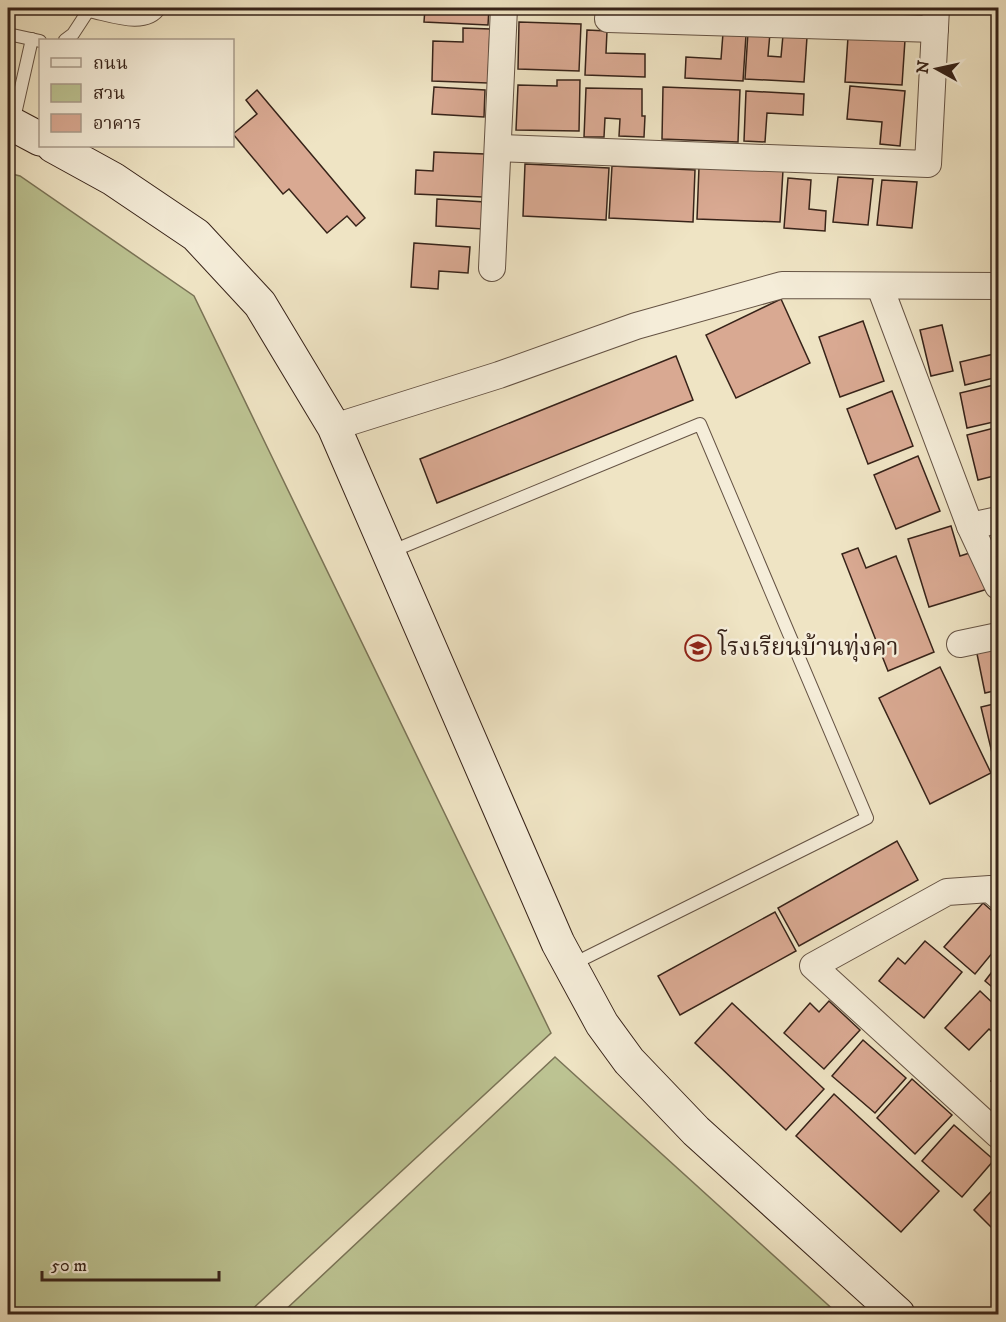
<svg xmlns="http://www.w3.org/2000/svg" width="1006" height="1322" font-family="'IM FELL DW Pica','Noto Serif Thai',serif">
	<rect width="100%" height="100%" fill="#efe4c4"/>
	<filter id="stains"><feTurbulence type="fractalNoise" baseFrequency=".00333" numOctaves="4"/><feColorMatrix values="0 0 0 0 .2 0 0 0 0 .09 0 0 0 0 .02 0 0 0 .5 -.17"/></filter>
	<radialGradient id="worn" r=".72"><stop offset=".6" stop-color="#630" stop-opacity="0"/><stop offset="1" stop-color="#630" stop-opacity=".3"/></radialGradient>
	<!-- green -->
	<g fill="#bcc392" stroke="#7a7356" stroke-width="1.5">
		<path d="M8,173L20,176L194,296L551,1033L247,1314H8Z"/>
		<path d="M555,1057L838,1314H281Z"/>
	</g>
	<!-- building -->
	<g fill="#d9a992" stroke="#372319" stroke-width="1.5">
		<path d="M425,8H489L488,25L424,22Z"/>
		<path d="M519,22L581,24L579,71L518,69Z"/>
		<path d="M463,28L490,29L488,83L432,81L433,41L463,42Z"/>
		<path d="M587,30L607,31L606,53L645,54V77L585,75Z"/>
		<path d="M748,32L770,33L768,56L781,57L783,35L807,37L804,82L745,79Z"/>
		<path d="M723,33L746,35L743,81L685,78L686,57L721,59Z"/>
		<path d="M848,37L905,40L902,85L845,82Z"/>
		<path d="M557,80H580L579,131L516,130L518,85L557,86Z"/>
		<path d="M850,86L905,91L900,146L880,144L882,122L847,119Z"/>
		<path d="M434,87L485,90L484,117L432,114Z"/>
		<path d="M663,87L740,90L738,142L662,139Z"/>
		<path d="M586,88L642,89V116H645L644,137L619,136L620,119L605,118L604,137H584Z"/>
		<path d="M257,90L365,218L356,226L347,216L327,233L289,189L283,194L233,134L257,114L246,100Z"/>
		<path d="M746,91L804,94L803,115L767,113L765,142L744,141Z"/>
		<path d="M434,152L485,154L483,197L415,194L416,170L433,171Z"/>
		<path d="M525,164L609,168L606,220L523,216Z"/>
		<path d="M612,166L695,170L693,222L609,218Z"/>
		<path d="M699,167L783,170L780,222L697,219Z"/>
		<path d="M838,177L873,179L868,225L833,222Z"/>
		<path d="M788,178L811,180L809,209L826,211L825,231L784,228Z"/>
		<path d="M882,180L917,182L912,228L877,225Z"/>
		<path d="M437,199L485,202L483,229L436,226Z"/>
		<path d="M414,243L470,247L468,273L439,271L438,289L411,287Z"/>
		<path d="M781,299L810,363L736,398L706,335Z"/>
		<path d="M863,321L884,381L840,397L819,337Z"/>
		<path d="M942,325L953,371L931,376L920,330Z"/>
		<path d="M998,353V377L965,385L960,362Z"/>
		<path d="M676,356L693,400L437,503L420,459Z"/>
		<path d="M998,384V421L967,428L960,393Z"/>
		<path d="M892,391L913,446L868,464L847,409Z"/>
		<path d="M998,427V475L978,480L967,435Z"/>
		<path d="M918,456L940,511L896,529L874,475Z"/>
		<path d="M951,526L960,556L979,550L991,588L929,607L908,539Z"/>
		<path d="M858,548L866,568L896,556L934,652L888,671L842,554Z"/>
		<path d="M998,645V690L985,693L976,649Z"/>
		<path d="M940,667L991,773L930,804L879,698Z"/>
		<path d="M998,703V752L992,753L981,707Z"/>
		<path d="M897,841L918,880L799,946L778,908Z"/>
		<path d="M983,903L998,916V946L975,974L944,947Z"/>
		<path d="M775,912L796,951L680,1015L658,976Z"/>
		<path d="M925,941L962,972L924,1018L879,981L898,958L905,964Z"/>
		<path d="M998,964V992L985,981Z"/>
		<path d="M980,991L998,1008V1037L989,1029L969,1050L945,1028Z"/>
		<path d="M829,1001L860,1030L824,1069L784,1033L810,1003L819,1012Z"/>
		<path d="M732,1003L824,1089L786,1130L695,1043Z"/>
		<path d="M863,1040L906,1078L875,1113L832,1076Z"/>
		<path d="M998,1071V1087L991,1081Z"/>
		<path d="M912,1079L952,1115L915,1154L877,1118Z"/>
		<path d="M834,1094L939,1191L901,1232L796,1136Z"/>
		<path d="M954,1125L994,1160L962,1197L922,1161Z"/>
		<path d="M998,1184V1234L974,1210Z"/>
	</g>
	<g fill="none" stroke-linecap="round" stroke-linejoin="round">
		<!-- lane casing -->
		<g stroke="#655344" stroke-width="14">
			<g id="lane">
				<path d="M89,11C110,15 146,30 160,8"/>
				<path d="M8,34L40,41"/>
				<path d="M65,40L73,34L90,8"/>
				<path d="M13,123L32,39"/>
				<path d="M390,552L700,424L867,818L571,965"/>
			</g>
		</g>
		<!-- street casing -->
		<g stroke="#655344" stroke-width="28">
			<g id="street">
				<path d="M609,8L608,19L935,29"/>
				<path d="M498,148L928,164L936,8"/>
				<path d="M492,268L504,8"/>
				<path d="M880,287L970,526L998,586"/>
				<path d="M334,427L499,375L636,326L782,285L998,286"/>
				<path d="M970,526L998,520"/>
				<path d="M960,644L998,636"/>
				<path d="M998,896L990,889L947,892L813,966L998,1135"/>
			</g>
		</g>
		<!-- secondary casing -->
		<g stroke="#372319" stroke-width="35">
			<g id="secondary">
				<path d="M8,122L40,139"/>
				<path d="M53,146L113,179L196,235L260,304L334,427L558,943L602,1024L629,1061L696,1131L898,1314"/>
			</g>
		</g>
		<!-- lane -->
		<use href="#lane" stroke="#f5edd9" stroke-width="12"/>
		<!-- street -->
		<use href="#street" stroke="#f5edd9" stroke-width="26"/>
		<!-- secondary -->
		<use href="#secondary" stroke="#f5edd9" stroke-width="33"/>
	</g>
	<!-- icons -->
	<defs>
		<g id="school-ring" transform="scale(1.35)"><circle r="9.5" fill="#f5edd9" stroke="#8f2418" stroke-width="1.5"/><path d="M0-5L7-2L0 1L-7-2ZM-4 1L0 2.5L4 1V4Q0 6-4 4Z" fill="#8f2418"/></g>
	</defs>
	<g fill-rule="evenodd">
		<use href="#school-ring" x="698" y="648"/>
	</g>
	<g text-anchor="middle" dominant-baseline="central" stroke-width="5" stroke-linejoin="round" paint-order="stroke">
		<!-- poi labels -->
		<g font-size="24" fill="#372319" stroke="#f5edd9" text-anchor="start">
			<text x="718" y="648">โรงเรียนบ้านทุ่งคา</text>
		</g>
	</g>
	<!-- margin -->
	<rect width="1006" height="1322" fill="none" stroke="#efe4c4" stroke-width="30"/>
	<rect x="9" y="9" width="988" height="1304" fill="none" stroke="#372319" stroke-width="3"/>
	<rect x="15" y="15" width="976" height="1292" fill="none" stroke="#372319" stroke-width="1.5"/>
	<!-- legend -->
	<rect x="39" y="39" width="195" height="108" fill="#f5edd9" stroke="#a99c8c" stroke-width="1.5"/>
	<rect x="51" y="58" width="30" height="9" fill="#f5edd9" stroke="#a99c8c" stroke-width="1.5"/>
	<text x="93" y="69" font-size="18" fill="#372319">ถนน</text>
	<rect x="51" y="84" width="30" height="18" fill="#bcc392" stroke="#a99c8c" stroke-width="1.5"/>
	<text x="93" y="99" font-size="18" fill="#372319">สวน</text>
	<rect x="51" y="114" width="30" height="18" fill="#d9a992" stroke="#a99c8c" stroke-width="1.5"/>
	<text x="93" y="129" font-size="18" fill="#372319">อาคาร</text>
	<!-- north arrow -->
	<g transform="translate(937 69) rotate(278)" stroke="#f5edd9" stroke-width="4.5" paint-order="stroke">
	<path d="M0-4.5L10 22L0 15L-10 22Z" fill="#372319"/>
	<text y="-9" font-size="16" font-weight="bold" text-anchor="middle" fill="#372319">N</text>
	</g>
	<!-- scale -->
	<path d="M42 1271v9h177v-9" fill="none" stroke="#372319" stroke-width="3"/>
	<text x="51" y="1271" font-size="18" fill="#372319" stroke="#f5edd9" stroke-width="4.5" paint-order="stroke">50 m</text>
	<rect width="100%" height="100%" filter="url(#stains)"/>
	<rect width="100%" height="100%" fill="url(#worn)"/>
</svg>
